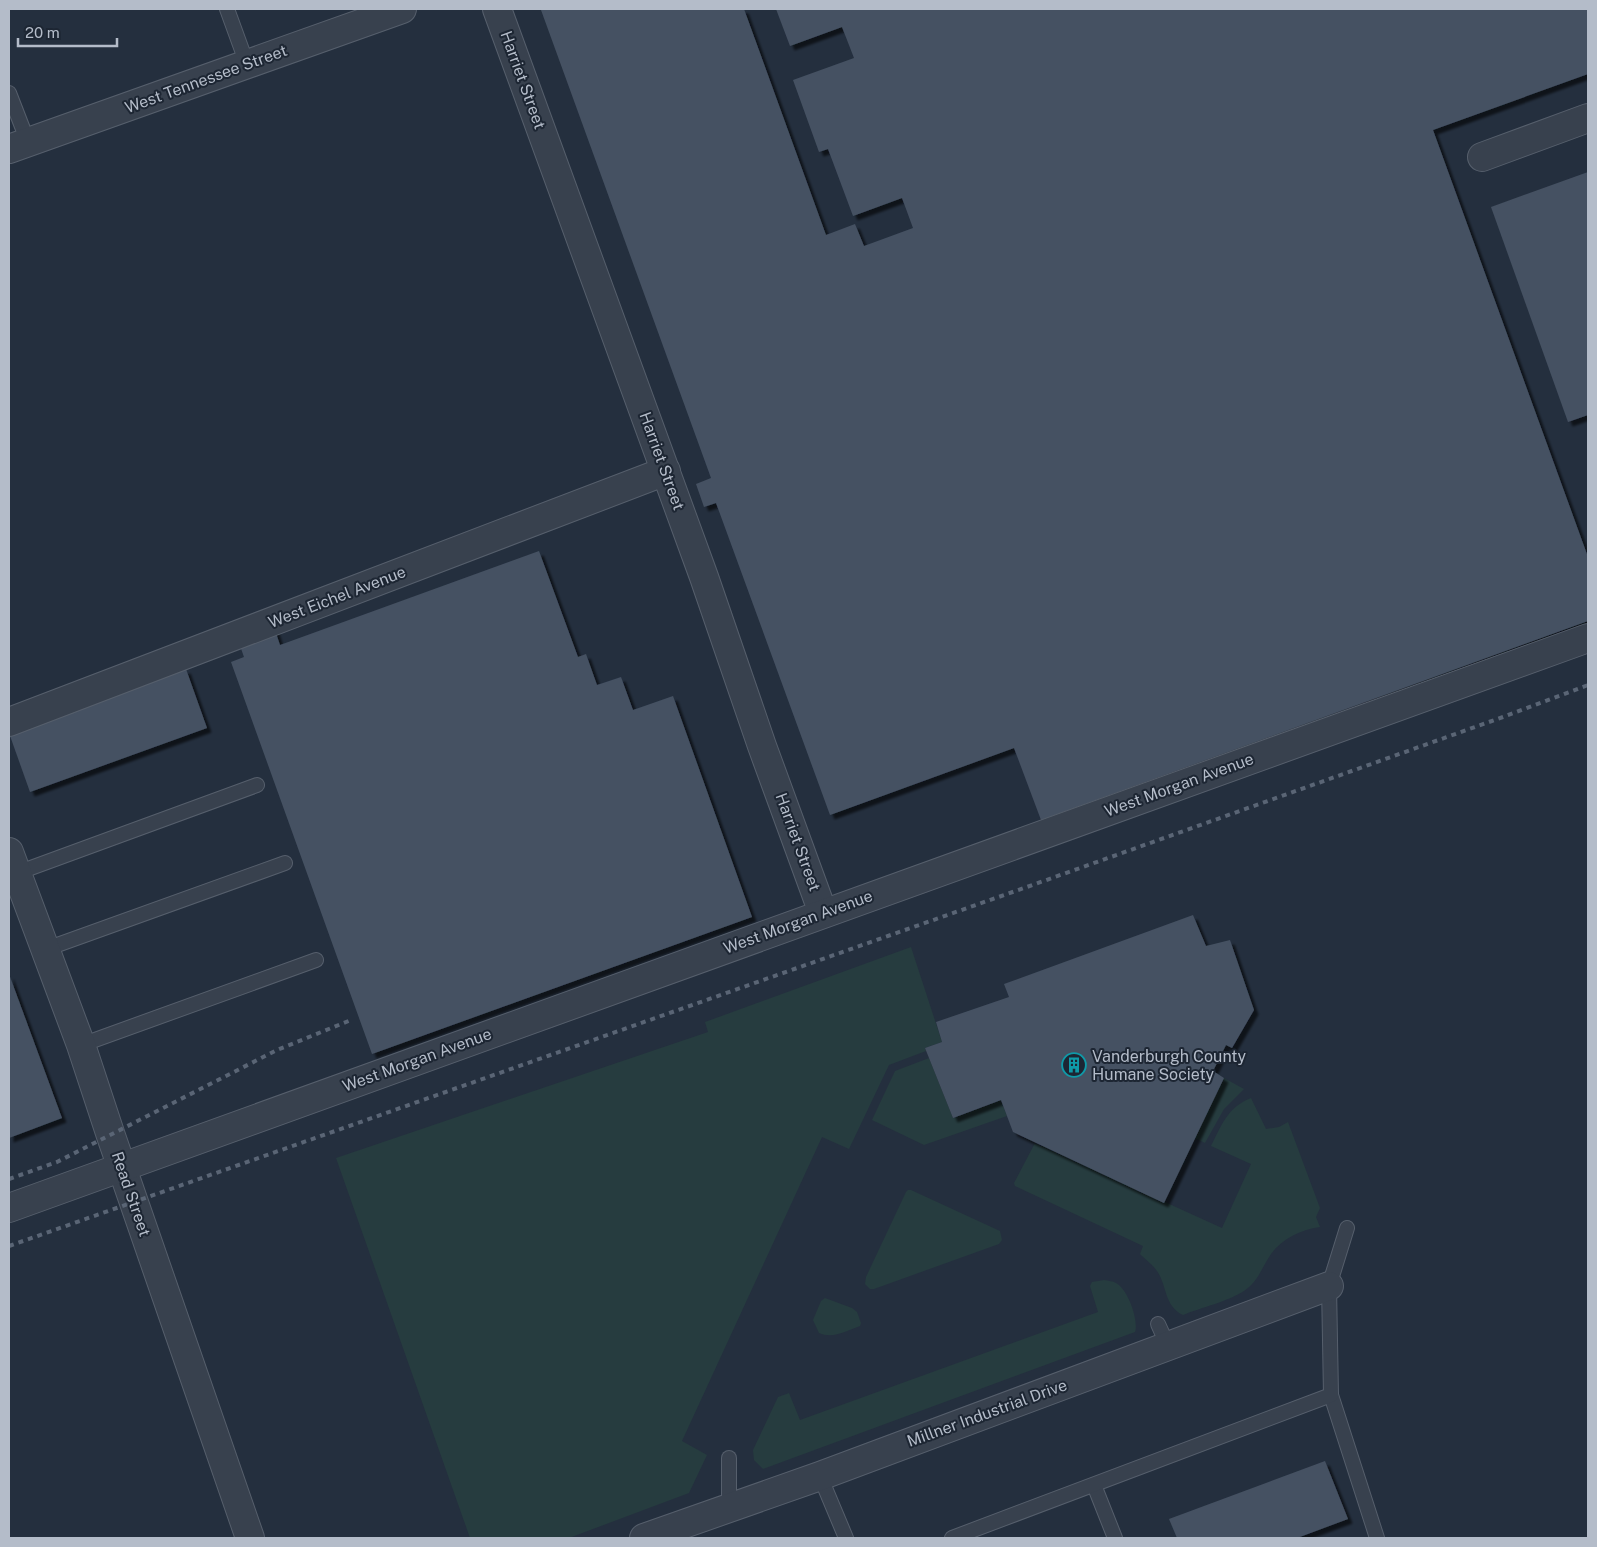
<svg xmlns="http://www.w3.org/2000/svg" width="1597" height="1547" font-family="'Public Sans',sans-serif">
	<defs>
		<filter id="shadow"><feDropShadow dx="4.5" dy="4.5" stdDeviation="1" flood-color="#0009"/></filter>
	</defs>
	<rect width="100%" height="100%" fill="#242f3e"/>
	<!-- green -->
	<g fill="#263c3f">
		<path d="M911,947L942,1042L925,1048L926,1051L889,1065L849,1149L822,1137L682,1441L707,1455L689,1493L569,1538H470L336,1158L708,1032L705,1022Z"/>
		<path d="M929,1058L953,1118L1001,1100L1007,1116L924,1145L872,1120L895,1071Z"/>
		<path d="M1224,1078L1244,1089L1224,1109L1205,1143L1195,1138Z"/>
		<path d="M1251,1098L1266,1129L1279,1127L1288,1122L1320,1208L1316,1217L1320,1227C1300,1230 1283,1238 1271,1254C1262,1267 1258,1282 1244,1291C1229,1301 1200,1308 1183,1315C1164,1306 1167,1285 1157,1271C1153,1265 1145,1259 1140,1254L1143,1246L1015,1186L1014,1183L1035,1143L1222,1228L1251,1164L1211,1146C1222,1124 1228,1107 1251,1098Z"/>
		<path d="M908,1190H911L1000,1231L1002,1240L999,1244L874,1289H870L865,1284L866,1277L906,1192Z"/>
		<path d="M1104,1280C1108,1281 1113,1281 1116,1283C1128,1289 1139,1321 1135,1332L763,1469L754,1460L753,1450L778,1397L789,1393L800,1420L1098,1312L1090,1286L1092,1282Z"/>
		<path d="M825,1298L852,1308L857,1312L861,1323L860,1326C846,1331 833,1339 819,1333L813,1320L821,1301Z"/>
	</g>
	<!-- building -->
	<g fill="#455162" filter="url(#shadow)">
		<path d="M543,9H744L826,235L855,224L864,246L913,228L902,198L853,216L828,149L819,152L793,80L854,58L842,27L790,46L776,9H1588V74L1433,130L1588,557V621L1041,820L1014,748L830,815L716,503L704,507L696,484L711,478L541,10Z"/>
		<path d="M1588,172V415L1568,422L1491,207Z"/>
		<path d="M539,551L578,657L586,654L597,685L621,677L633,710L673,696L752,917L372,1054L231,662L244,657L238,640L274,627L280,645Z"/>
		<path d="M186,669L207,728L30,792L9,733Z"/>
		<path d="M1193,915L1206,946L1230,940L1254,1010L1232,1048L1226,1045L1213,1071L1224,1078L1164,1203L1013,1132L1001,1100L953,1118L925,1048L942,1042L936,1022L1009,997L1004,984Z"/>
		<path d="M9,974L62,1118L9,1138Z"/>
		<path d="M1325,1461L1348,1519L1297,1538H1177L1169,1519Z"/>
	</g>
	<g fill="none" stroke-linecap="round" stroke-linejoin="round">
		<!-- service casing -->
		<g stroke="#565f6c" stroke-width="16">
			<g id="service">
				<path d="M227,9L247,64"/>
				<path d="M9,93L28,142"/>
				<path d="M17,873L257,785"/>
				<path d="M46,949L285,863"/>
				<path d="M81,1045L316,960"/>
				<path d="M1158,1324L1168,1346"/>
				<path d="M1331,1395L1377,1538"/>
				<path d="M820,1476L846,1538"/>
				<path d="M1094,1485L1115,1538"/>
				<path d="M729,1507V1458"/>
				<path d="M952,1538L1331,1395L1329,1286L1347,1228"/>
			</g>
		</g>
		<!-- minor casing -->
		<g stroke="#565f6c" stroke-width="30">
			<g id="minor">
				<path d="M497,9L704,577L762,746L823,913"/>
				<path d="M9,149L402,9"/>
				<path d="M1482,157L1588,118"/>
				<path d="M9,722L666,471"/>
				<path d="M9,852L81,1045L111,1136L250,1538"/>
				<path d="M644,1538L820,1476L1329,1286"/>
			</g>
		</g>
		<!-- tertiary casing -->
		<g stroke="#565f6c" stroke-width="30">
			<path id="tertiary" d="M9,1208L1588,638"/>
		</g>
		<!-- service -->
		<use href="#service" stroke="#38414e" stroke-width="14"/>
		<!-- minor -->
		<use href="#minor" stroke="#38414e" stroke-width="28"/>
		<!-- tertiary -->
		<use href="#tertiary" stroke="#38414e" stroke-width="28"/>
		<!-- rail -->
		<g stroke="#5a6575" stroke-width="4" stroke-dasharray="5 5" stroke-linecap="butt">
			<path d="M9,1179L57,1162L277,1050L351,1020"/>
			<path d="M9,1246L1024,888L1503,717L1588,685"/>
		</g>
	</g>
	<!-- icons -->
	<defs>
		<g id="building-ring" transform="scale(1.25)"><circle r="9.5" fill="#1d2633" stroke="#0f9aa8" stroke-width="1.5"/><path d="M-4-6H4V6H1V3H-1V6H-4ZM-2.5-4.3h1.7v1.8h-1.7ZM.8-4.3h1.7v1.8H.8ZM-2.5-1h1.7V.8h-1.7ZM.8-1h1.7V.8H.8Z" fill="#0f9aa8"/></g>
	</defs>
	<g fill-rule="evenodd">
		<use href="#building-ring" x="1074" y="1065"/>
	</g>
	<g text-anchor="middle" dominant-baseline="central" stroke-width="4" stroke-linejoin="round" paint-order="stroke">
		<!-- street labels -->
		<g font-size="16" fill="#b4bcc9" stroke="#1d2633">
			<text transform="translate(206 79) rotate(-20)">West Tennessee Street</text>
			<text transform="translate(523 80) rotate(70)">Harriet Street</text>
			<text transform="translate(662 461) rotate(70)">Harriet Street</text>
			<text transform="translate(337 597) rotate(-21)">West Eichel Avenue</text>
			<text transform="translate(1179 785) rotate(-20)">West Morgan Avenue</text>
			<text transform="translate(798 842) rotate(70)">Harriet Street</text>
			<text transform="translate(798 922) rotate(-20)">West Morgan Avenue</text>
			<text transform="translate(417 1060) rotate(-20)">West Morgan Avenue</text>
			<text transform="translate(131 1194) rotate(71)">Read Street</text>
			<text transform="translate(987 1413) rotate(-20)">Millner Industrial Drive</text>
		</g>
		<!-- poi labels -->
		<g font-size="16" fill="#b4bcc9" stroke="#1d2633" text-anchor="start">
			<text x="1092" y="1056">Vanderburgh County<tspan x="1092" dy="18">Humane Society</tspan></text>
		</g>
	</g>
	<!-- border -->
	<rect width="1597" height="1547" fill="none" stroke="#b4bcc9" stroke-width="20"/>
	<!-- scale -->
	<path d="M18 38v8h99v-8" fill="none" stroke="#b4bcc9" stroke-width="2.5"/>
	<text x="25" y="38" font-size="15" fill="#b4bcc9" stroke="#1d2633" stroke-width="4" paint-order="stroke">20 m</text>
</svg>
